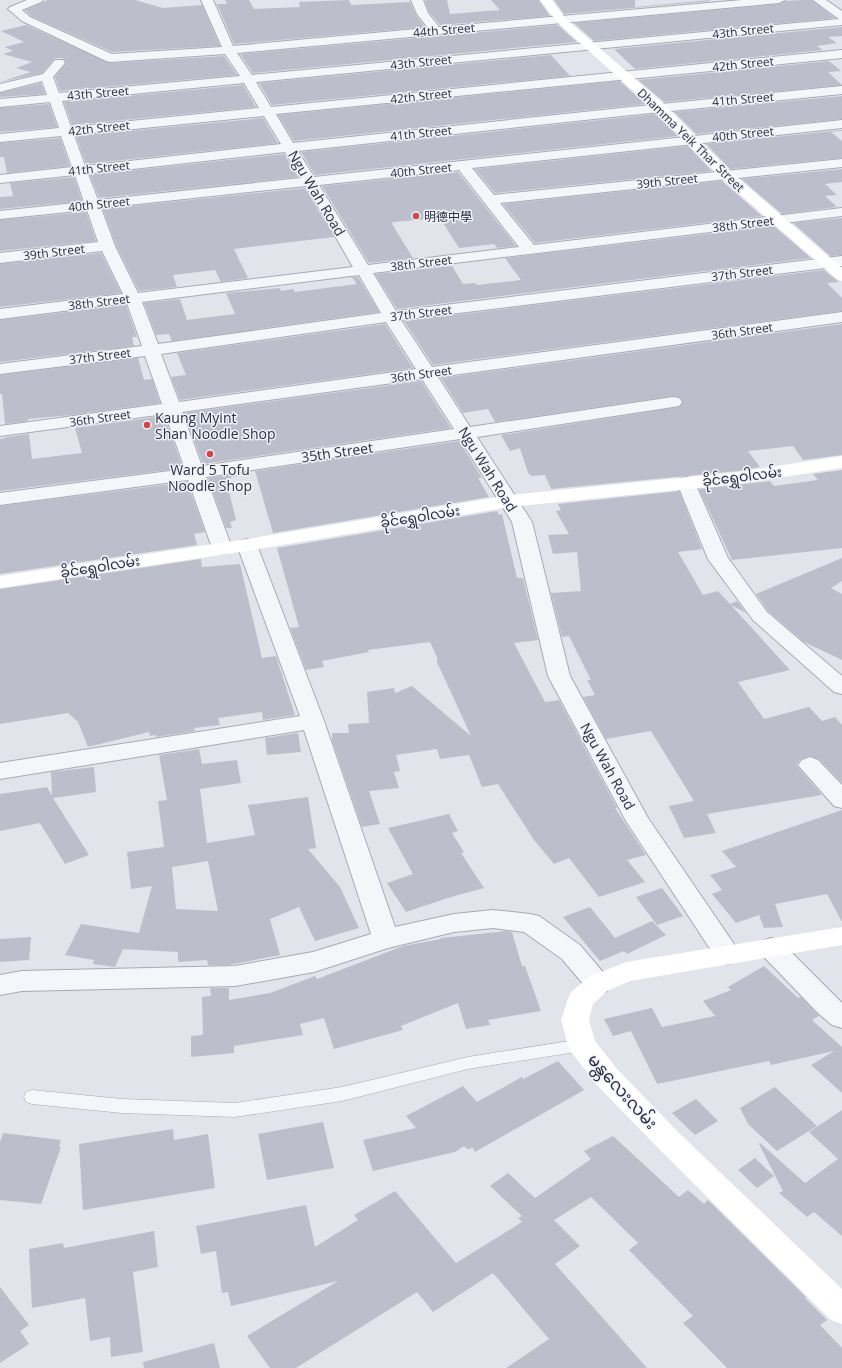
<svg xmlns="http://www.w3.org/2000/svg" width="842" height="1368" font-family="'Open Sans','Noto Sans SC','Noto Sans Myanmar',sans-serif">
	<rect width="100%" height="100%" fill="#e2e4eb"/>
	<!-- building -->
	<g fill="#bcbfcb" fill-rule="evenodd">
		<path d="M48,0H135L163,8L202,5L220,46L112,52L31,16L25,10Z"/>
		<path d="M225,0H249L254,9L300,7L299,2L349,0L351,5L410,2L416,15L425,27L234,44L217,4H227Z"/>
		<path d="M426,0H447L450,14L500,10L491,0H539L550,16L440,25L429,12L425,1Z"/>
		<path d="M554,0H635V7L709,0L711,1L564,14Z"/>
		<path d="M803,0H812L835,18L594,41L574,23L779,4L786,1Z"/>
		<path d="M26,25L110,63L224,56L237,75L60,91L55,77L66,63L63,58H55L42,73L0,82L31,72L16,68L32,62L3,54L13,51L5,47L24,42L1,31Z"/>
		<path d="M558,25L577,42L253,73L240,54Z"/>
		<path d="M842,27V36L828,37L837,43L817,46L823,50L635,69L614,49Z"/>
		<path d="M551,55L570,76L272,105L259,83Z"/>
		<path d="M829,61L841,71L828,72L842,85L664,102L638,80Z"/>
		<path d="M620,81L645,104L294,141L278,115Z"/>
		<path d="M41,83L45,94L0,97V93Z"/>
		<path d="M243,85L256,107L72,125L64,102Z"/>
		<path d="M842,96V119L696,134L674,112Z"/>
		<path d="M49,104L57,127L0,132V108Z"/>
		<path d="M656,114L678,136L315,175L301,152Z"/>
		<path d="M263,118L278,143L86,164L76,136Z"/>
		<path d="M842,130V131L831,132L842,141V158L730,169L706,144Z"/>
		<path d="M60,138L70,166L7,173L4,157H0V143Z"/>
		<path d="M688,146L712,171L495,193L475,169Z"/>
		<path d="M284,154L298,177L99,198L90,175Z"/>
		<path d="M842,169V182L825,184L837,195L825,196L837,207L782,214L741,179Z"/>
		<path d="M458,172L516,246L497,248L494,244L459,248L440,218L393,222L392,224L413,258L369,263L322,186Z"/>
		<path d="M74,177L82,201L0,209V197L13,196L10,183Z"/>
		<path d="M722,181L762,216L535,243L503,204Z"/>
		<path d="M305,188L334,237L234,249L248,278L221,282L215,270L173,275L177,287L139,291L116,245L103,209Z"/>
		<path d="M86,212L96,241L0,251V220Z"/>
		<path d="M842,218V255L830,256L793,223Z"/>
		<path d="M774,226L811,258L397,309L375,274L452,266L463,284L475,283L477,285L521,280L505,258Z"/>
		<path d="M101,253L121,293L0,307V264Z"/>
		<path d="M824,270L839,282L827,283L842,298V311L433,365L404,321Z"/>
		<path d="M352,277H358L379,312L172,341L169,334L156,335L144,303L180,299L187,320L235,314L226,293L280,288L281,291L293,289L295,292L357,284Z"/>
		<path d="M126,305L137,337H132L134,346L0,362V320Z"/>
		<path d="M385,324L413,368L180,400L171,377L186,375L177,353Z"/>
		<path d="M842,324V455L803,460L793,446L748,451L760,467L738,471L551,489L545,475L531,476L528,473L520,448L510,451L501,435L679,407L683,401L679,397L673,396L495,422L488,409L463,413L441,378Z"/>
		<path d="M138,358L144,380L152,379L160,403L71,415L28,419V421L5,424L2,394H0V375Z"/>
		<path d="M421,381L451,428L203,464L184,413Z"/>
		<path d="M164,416L183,468L0,491V439L6,438V437L29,434L32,459L82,453L75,428Z"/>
		<path d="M459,441L482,478H478L489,497L273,533L255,471Z"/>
		<path d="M842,470V548L732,560L699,489L770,481L774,486L818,480L813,474Z"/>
		<path d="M254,471L226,479L236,520L230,522L232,528H226L208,478Z"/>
		<path d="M187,482L205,532L194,534L197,545L0,574V506Z"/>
		<path d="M679,491L702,549L678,552L703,595L718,591L730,604L737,601L746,613L731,605L790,670L738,682L764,719L809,707L822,721L835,717L842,725V783L819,759L809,756L801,759L796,765L822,795L707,814L716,833L684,838L669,806L694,801L651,731L606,739L583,697L595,695L587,680H591L569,636L562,637L551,593L581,591L577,552L553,554L548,535L569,534L556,511L561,510L558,504Z"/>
		<path d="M497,511L499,515L502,514L517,578H523L538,640L514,643L545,702L559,700L617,808H615L646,855L627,860L645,882L599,897L569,858L554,864L534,840L498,784L482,787L469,755L440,759L437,749L396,755L400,771L394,772L399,788L369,791L380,824L362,827L332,740V733H349L348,724L369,723L367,692L394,688L395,693L412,686L471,736L437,662V657L430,642L368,650L369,652L322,661L324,667L306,670L290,628L299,627L277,548Z"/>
		<path d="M842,558V581L831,588L842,594V660L804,642L768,611L756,594Z"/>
		<path d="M201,559L202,567L240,564L262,658L276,656L295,715L263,720L262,712L218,718L220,725L194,728L195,731L156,737V735L150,736L149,732L88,747L78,722L68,713L0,724V589Z"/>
		<path d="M298,733L301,752L267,755L265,738Z"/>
		<path d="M199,749L202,764L237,760L241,783L200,789L207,843L255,835L248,805L308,797L316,848L308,849L340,887L359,928L315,941L299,907L270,919L280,955L229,965H208L207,960L178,962V952L123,949L115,967L93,964L94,960L65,955L81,924L139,933L152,886L131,889L127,852L164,847L158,801L167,800L159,755ZM208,861L218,911L176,909L172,867Z"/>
		<path d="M94,767L96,792L53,798L89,855L65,864L40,823L0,831V794L47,787L52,796L51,772Z"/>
		<path d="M842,810V922L827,894L775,904L783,927L764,928L759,915L736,923L712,894L722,890L710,875L736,867L722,851Z"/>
		<path d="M449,814L458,831L452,833L464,852L461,853L484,888L451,897L406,912L387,883L413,874L388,828Z"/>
		<path d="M662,888L683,916L657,925L636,897Z"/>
		<path d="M590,907L615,938L652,921L666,935L627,954L624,951L600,961L563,917Z"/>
		<path d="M507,931L512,932L522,966H525L541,1011L488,1020L490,1025L466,1029L458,1003L401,1026L403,1030L334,1049L324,1018L300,1024L303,1035L234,1046V1053L191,1057V1036L203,1035L202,997L211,996L210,988H229V1000L270,993L315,976L317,979L403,946L441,939V938Z"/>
		<path d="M31,937L29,960L0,962V939Z"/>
		<path d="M764,966L798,998L801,997L819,1016L812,1020L842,1047V1093L811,1065L834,1051L771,1065L769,1061L657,1084L631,1031L613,1036L604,1019L652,1008L662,1027L715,1016L703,1001L731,990L728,987Z"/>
		<path d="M558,1061L584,1090L475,1152L473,1148L467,1149L464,1146L455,1152L373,1171L363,1140L416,1128L406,1116L463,1086L477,1102L522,1077L523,1079Z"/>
		<path d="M775,1087L817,1126L777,1151L748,1124L740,1108Z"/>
		<path d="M696,1099L718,1121L695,1135L672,1113Z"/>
		<path d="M842,1110V1236L814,1212L807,1217L779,1193L783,1191L759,1144L760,1143L805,1183L838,1159L809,1132Z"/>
		<path d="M323,1122L334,1168L267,1180L258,1134Z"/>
		<path d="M173,1129L174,1140L208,1134L215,1188L83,1210L79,1144Z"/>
		<path d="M3,1133L61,1140L59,1147H61L41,1204L0,1200V1142Z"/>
		<path d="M613,1136L679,1197L688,1190L704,1204L708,1200L806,1297L805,1298L827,1320L820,1325L842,1348V1368H727L683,1323L693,1316L629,1250L638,1243L591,1197L554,1220L580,1246L555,1264L647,1368H506L549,1339L493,1273L433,1312L417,1292L296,1368H270L247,1336L338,1281L231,1306L228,1292L222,1293L216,1251L201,1254L196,1226L306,1205L315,1247L358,1220L354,1215L395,1191L456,1263L522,1222L518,1218L522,1216L490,1186L508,1173L535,1198L591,1159L584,1151Z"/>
		<path d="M755,1158L774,1176L757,1188L738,1170Z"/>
		<path d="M154,1231L158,1267L133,1272L143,1352L111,1357L110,1337L90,1341L85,1298L32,1308L29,1249L63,1243L64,1248Z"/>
		<path d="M0,1287L29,1325L20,1331L29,1344L0,1363Z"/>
		<path d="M214,1343L220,1368H144L143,1362Z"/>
	</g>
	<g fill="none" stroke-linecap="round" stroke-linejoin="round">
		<!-- lane casing -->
		<g stroke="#a7aab5" stroke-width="1">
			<path id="lane" d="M582,1039L588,1041L590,1045L588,1049L582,1051L468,1069L342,1101L235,1117L122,1113L32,1104L26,1102L24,1097L26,1092L32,1090L122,1099L235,1103L342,1087L468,1057Z"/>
		</g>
		<!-- street casing -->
		<g stroke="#a7aab5" stroke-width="2">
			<g id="street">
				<path d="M27,0H43L41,2L22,10L30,17L112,54L222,47L201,0H213L233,46L428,28L417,14L411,0H423L428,13L439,27L742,0H785L779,3L237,53L252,75L839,19L813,0H826L842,11V25L256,82L271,107L842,50V58L276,114L293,143L631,107L842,86V94L631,115L298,151L314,177L842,120V128L472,168L494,195L842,159V167L500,203L534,245L842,208V216L373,273L396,311L842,256V266L401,320L432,367L842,312V322L438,377L470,427L673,397L679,398L682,402L679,406L673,407L477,437L532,522L570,676L648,818L736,947L740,954L736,961L727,964L718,961L626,821L548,676L512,522L460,439L206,477L232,548L229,552L222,554L215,552L212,548L188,480L0,505V493L185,469L165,414L0,436V426L162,404L145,356L0,374V364L142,346L127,303L0,319V309L123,294L102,251L0,263V253L98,242L87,210L0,219V211L84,202L75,175L0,183V175L72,167L61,136L0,142V134L59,128L50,102L0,107V99L47,95L42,81L0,92V84L43,74L55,60H63L65,63L53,77L59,93L240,76L225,54L110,62L106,61L22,21L8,9L10,7ZM244,83L259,108L71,127L62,101ZM264,116L281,144L85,166L74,135ZM285,152L301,178L98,200L88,174ZM459,170L519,247L368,265L319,185ZM306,186L353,267L138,293L115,246L101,208ZM359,275L381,313L158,344L142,302ZM386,322L416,369L179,402L161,354ZM422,379L454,429L202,466L182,412Z"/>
				<path d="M686,477L693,479L695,483L728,558L767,612L842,676V694L834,692L753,620L708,559L677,483L679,479Z"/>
				<path d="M247,539L254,541L257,545L324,721L395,927L454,914L493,910L530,914L539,916L580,945L607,977L611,984L607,991L598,994L589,991L562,959L524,932L493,928L454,932L388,948L314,972L235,986L22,991L0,995V975L22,971L235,966L313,952L371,934L304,730L0,779V763L300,716L237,545L240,541Z"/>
				<path d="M810,757L818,760L842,785V808L834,806L798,765L802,760Z"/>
				<path d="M771,938L780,941L842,1003V1028L832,1025L819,1014L762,955L758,948L762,941Z"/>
			</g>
		</g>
		<!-- lane -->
		<use href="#lane" fill="#f5f6f9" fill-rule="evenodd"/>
		<!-- street -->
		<use href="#street" fill="#f5f6f9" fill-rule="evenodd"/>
		<!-- secondary -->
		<g fill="#fff" fill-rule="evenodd">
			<path d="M540,0H552L565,18L664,104L731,172L842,268V281L837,279L721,178L654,110L557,22Z"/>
			<path d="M842,456V468L738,484L510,507L247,551L0,588V576L247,539L510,495L738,472Z"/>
			<path d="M842,927V945L630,981L607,991L593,1004L589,1020L595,1041L617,1069L678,1132L842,1289V1324L831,1320L658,1148L597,1085L572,1053L568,1045L561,1020L568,999L571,992L589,977L626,962Z"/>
		</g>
	</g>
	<!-- markers -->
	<g fill="#d34347" stroke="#f1f3f8" stroke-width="1.5">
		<circle cx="416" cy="216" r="4"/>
		<circle cx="147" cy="425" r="4"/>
		<circle cx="210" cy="454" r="4"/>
	</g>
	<g text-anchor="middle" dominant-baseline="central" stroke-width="3" stroke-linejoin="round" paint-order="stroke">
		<!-- far-street labels -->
		<g font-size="12" fill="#292f43" stroke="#f1f3f8">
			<text transform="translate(444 30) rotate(-5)">44th Street</text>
			<text transform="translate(743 31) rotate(-6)">43th Street</text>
			<text transform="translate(421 62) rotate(-6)">43th Street</text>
			<text transform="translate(743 64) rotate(-6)">42th Street</text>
			<text transform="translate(98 93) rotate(-5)">43th Street</text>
			<text transform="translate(421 96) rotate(-6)">42th Street</text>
			<text transform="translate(743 99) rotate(-5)">41th Street</text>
			<text transform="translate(99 128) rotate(-6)">42th Street</text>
			<text transform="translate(421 133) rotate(-6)">41th Street</text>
			<text transform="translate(743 134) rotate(-6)">40th Street</text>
			<text transform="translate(691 140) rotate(44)">Dhamma Yeik Thar Street</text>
			<text transform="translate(99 168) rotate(-6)">41th Street</text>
			<text transform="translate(421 170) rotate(-6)">40th Street</text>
			<text transform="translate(667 181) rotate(-6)">39th Street</text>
			<text transform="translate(99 204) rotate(-6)">40th Street</text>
			<text transform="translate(743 224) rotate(-7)">38th Street</text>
			<text transform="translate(54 252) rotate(-7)">39th Street</text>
			<text transform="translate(421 263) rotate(-7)">38th Street</text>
			<text transform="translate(742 273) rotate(-7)">37th Street</text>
			<text transform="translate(99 302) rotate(-7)">38th Street</text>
			<text transform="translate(421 313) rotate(-7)">37th Street</text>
			<text transform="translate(742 331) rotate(-8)">36th Street</text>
			<text transform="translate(100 356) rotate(-7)">37th Street</text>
			<text transform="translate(421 374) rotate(-8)">36th Street</text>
			<text transform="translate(100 418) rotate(-8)">36th Street</text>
		</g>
		<!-- far-poi labels -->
		<g font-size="12" fill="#292f43" stroke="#f1f3f8" text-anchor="start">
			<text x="424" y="216">明德中學</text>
		</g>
		<!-- street labels -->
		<g font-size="14" fill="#292f43" stroke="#f1f3f8">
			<text transform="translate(317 193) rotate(59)">Ngu Wah Road</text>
			<text transform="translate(337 452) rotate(-8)">35th Street</text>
			<text transform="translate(488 469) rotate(58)">Ngu Wah Road</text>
			<text transform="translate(742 476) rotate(-7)">ခိုင်ရွှေဝါလမ်း</text>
			<text transform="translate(420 516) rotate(-9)">ခိုင်ရွှေဝါလမ်း</text>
			<text transform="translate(100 566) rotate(-9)">ခိုင်ရွှေဝါလမ်း</text>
			<text transform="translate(608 766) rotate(61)">Ngu Wah Road</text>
		</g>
		<!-- poi labels -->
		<g font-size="14" fill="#292f43" stroke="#f1f3f8" text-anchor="start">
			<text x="155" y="417">Kaung Myint<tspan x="155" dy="16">Shan Noodle Shop</tspan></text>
			<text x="210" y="469" text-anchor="middle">Ward 5 Tofu<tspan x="210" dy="16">Noodle Shop</tspan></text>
		</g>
		<!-- near-street labels -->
		<g font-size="17" fill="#292f43" stroke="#f1f3f8">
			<text transform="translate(623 1091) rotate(48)">မန္တလေးလမ်း</text>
		</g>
	</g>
</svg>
